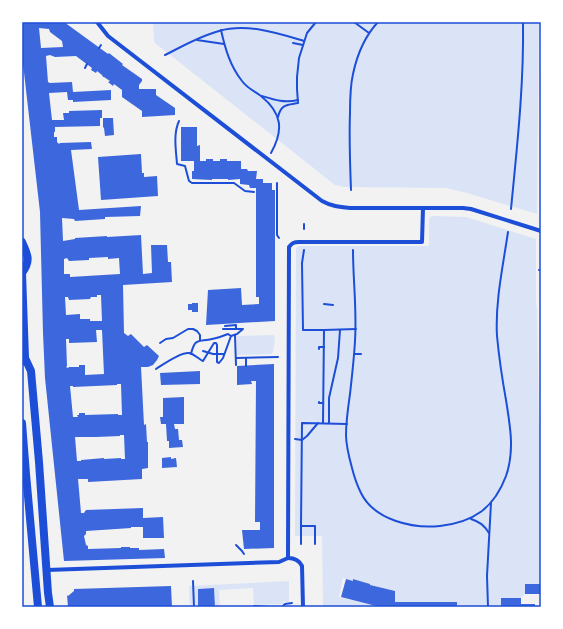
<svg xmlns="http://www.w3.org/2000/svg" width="563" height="629" font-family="'PT Sans Narrow',sans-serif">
	<rect width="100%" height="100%" fill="#f2f2f2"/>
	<!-- green -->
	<g fill="#dbe4f7">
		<path d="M153,22H539L537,214L467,193L446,188L344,187L335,185L155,43L154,41Z"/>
		<path d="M432,216L466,217L536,239V300L537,310L539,423L541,429V584H525V594L521,598H501V607H457V602H395L370,585V584L353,579V581L343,578L339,597L380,607H323L322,536H295L296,248L299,246H429V220L430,217Z"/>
		<path d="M274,335C276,341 274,348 272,354L237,355V336Z"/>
		<path d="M289,581V602H285L284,601L283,604L254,605L253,588L219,590L220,607H215L214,588L198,589V607H190L189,586Z"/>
	</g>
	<!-- building -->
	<g fill="#3d67dc" fill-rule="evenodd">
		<path d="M22,22H64L108,54L109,53L123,64L122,65L142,79V81L139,85V89H156V95L175,108V115L142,117V111L122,97V90L114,84L113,86L108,82L110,81L104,77H103L102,75L97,71L96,73L91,70L92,68L76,56L55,57L50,55L46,56L48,82L50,83L72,82L73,92L111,90V100L73,102V100H68L67,92L49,93L52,120H64L63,113H69V111L102,110V118H100V126L55,127V132H54V137H57V142L59,144L60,143L91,142L92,149L71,150L79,210L141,206L140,216L105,217V219L75,221L74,219L62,218L63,241L75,239V238L107,236V237L141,235L143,274L152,273L151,245H167L168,262H171L172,282L123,285L124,333L128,336L131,334L144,347L147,345L159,356L157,360L153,365L148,367H141L144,425L146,424L147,442H148V468L142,469V479L88,482V479H78L81,513H84L86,510L143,508V518L163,517L164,538H143V527H131V528L86,531V534L84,536L86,545L88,546V549L121,548V547H130V548H139V550L164,549L165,558L64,561L45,378L43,333L40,212L22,55ZM39,28L49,29L50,32L62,41L63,47L41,48ZM108,257V259L119,258L120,274L70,277V274H64V259L67,258L69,261L89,260V258ZM97,295H101L102,321H90V319H80V314L66,315L65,297H68L69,300L90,299L91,297H97ZM96,330H102L104,374L85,375V365H79V367H69L68,368L66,367L67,366L66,339H69V343L97,342ZM117,384H121L122,415H118V414L85,415V413H79V415H77L78,417H73L70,386H73V387L117,385ZM120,435H124L125,459H121V458L104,459V458L81,460V461H77L75,437H96L120,436Z"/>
		<path d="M103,118H113L114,135L105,136L104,128L103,127Z"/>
		<path d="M181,127H197V146L200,145V161H206V159H213V161H220V159H227V161H241V169H247L248,171H257L256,179H263V183H272V190H275V321L206,325L208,290L241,288L242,305L259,304V297H256V188H250L249,185L240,184V179L228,180V179H212V180L192,179V171H194V161H181Z"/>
		<path d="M141,154L142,173H144V177L157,176L158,196L101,200L98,157Z"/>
		<path d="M192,303H198V312H192V310H188V304H192Z"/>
		<path d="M274,364V548L244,549L242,530H260V522H255L256,381H251L252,384L237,385V366Z"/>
		<path d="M200,371V384L161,385L160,373Z"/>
		<path d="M184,397V424H174L175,429H178L179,440H182L183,447L169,448V441H167L166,424H161L160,417H163V398Z"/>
		<path d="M171,457V459L176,458L177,467L162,468V458Z"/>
		<path d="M346,579L353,581V579L370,584V585L395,591V602H457V607H380L341,597Z"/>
		<rect x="525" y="584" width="16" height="10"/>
		<path d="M171,586L172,607H68L67,595L68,596L74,591V589Z"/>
		<path d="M214,588L215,607H198V589Z"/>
		<path d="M501,598H521V604H535V607H501Z"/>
	</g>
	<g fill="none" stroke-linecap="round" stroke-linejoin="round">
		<!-- path -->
		<g stroke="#1d4ed8" stroke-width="2">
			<path d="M354,22L369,33"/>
			<path d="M221,30C225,48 230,66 242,81C247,88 254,91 261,96C282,113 284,130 271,153"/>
			<path d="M197,40L224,44"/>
			<path d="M293,43L303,45"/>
			<path d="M99,48L101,45"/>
			<path d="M165,55C183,46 200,36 219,31C247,23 277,33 304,41"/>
			<path d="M85,68L87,64"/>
			<path d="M262,96C275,100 284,103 298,100"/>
			<path d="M278,117C281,104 287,105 298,103L297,89V77L299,58L307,33L316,22"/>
			<path d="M179,121C173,134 176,150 177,164L185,166L189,181L192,183H234L245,191L254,192"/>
			<path d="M277,183V235L279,238"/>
			<path d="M351,190C350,164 349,139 350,113C350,100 350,87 353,74C357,55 365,36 378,22"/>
			<path d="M511,209C517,147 524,85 523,22"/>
			<path d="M304,229V224"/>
			<path d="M304,250L302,263L303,330H324L323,423"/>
			<path d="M353,250C353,280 357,310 355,341C354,359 352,376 350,394C348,408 346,421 346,435C346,446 349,457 352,468C354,476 357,485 361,493C374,520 413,529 440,526C474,522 494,508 506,476C515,450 510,426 506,400C502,378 499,357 497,336C495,302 503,266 508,232"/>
			<path d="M539,270H541"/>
			<path d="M324,304L333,305"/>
			<path d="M225,326L236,325V329"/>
			<path d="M223,329H242"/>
			<path d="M324,330L356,329"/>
			<path d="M235,335L236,365"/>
			<path d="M160,343L166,339L173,338L188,329H193L197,331L200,335V340"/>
			<path d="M319,349V347H324"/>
			<path d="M203,351L213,354H224"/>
			<path d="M191,354C195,337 199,342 212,339C218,338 223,336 228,334L231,336"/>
			<path d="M355,354H361"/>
			<path d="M236,358L278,357"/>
			<path d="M246,358V366"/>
			<path d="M156,369C164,364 180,352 189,353C194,354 199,359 203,361L214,343H216L217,345V362L219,363L223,358L231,336L237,334L243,329"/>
			<path d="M319,402V403H323"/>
			<path d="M329,423V398L338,358L340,330"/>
			<path d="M295,439L302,440L307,436L318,423"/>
			<path d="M471,519C480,522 484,525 489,533"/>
			<path d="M301,544V526"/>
			<path d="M315,544V526H301L302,423L347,424"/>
			<path d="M236,545L242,551L244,554"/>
			<path d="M193,581L194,607"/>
			<path d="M254,606L269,607"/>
			<path d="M282,607L285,604L292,603"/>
			<path d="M488,607L487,576L491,503"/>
		</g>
		<!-- minor -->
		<g stroke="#1d4ed8" stroke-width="4">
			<path d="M97,22L108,36L322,201C331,206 339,207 350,208H463L471,209L541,231"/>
			<path d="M288,558L289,247C292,243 294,242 299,242H422L423,208"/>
			<path d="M288,558C295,558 299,560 302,566L303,607"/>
			<path d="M47,570L279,562L288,558"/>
		</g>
		<!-- secondary -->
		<g stroke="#1d4ed8" stroke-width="8">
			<path d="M22,242C28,255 31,261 22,273"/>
			<path d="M22,273L25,358L23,361"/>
			<path d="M25,358L31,371L39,462L48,593L50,607"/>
			<path d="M22,423L26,474L38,607"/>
		</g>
	</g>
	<!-- border -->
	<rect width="563" height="629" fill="none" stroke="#ffffff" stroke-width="46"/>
	<rect x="23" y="23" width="517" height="583" fill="none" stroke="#1d4ed8" stroke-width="1.5"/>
</svg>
